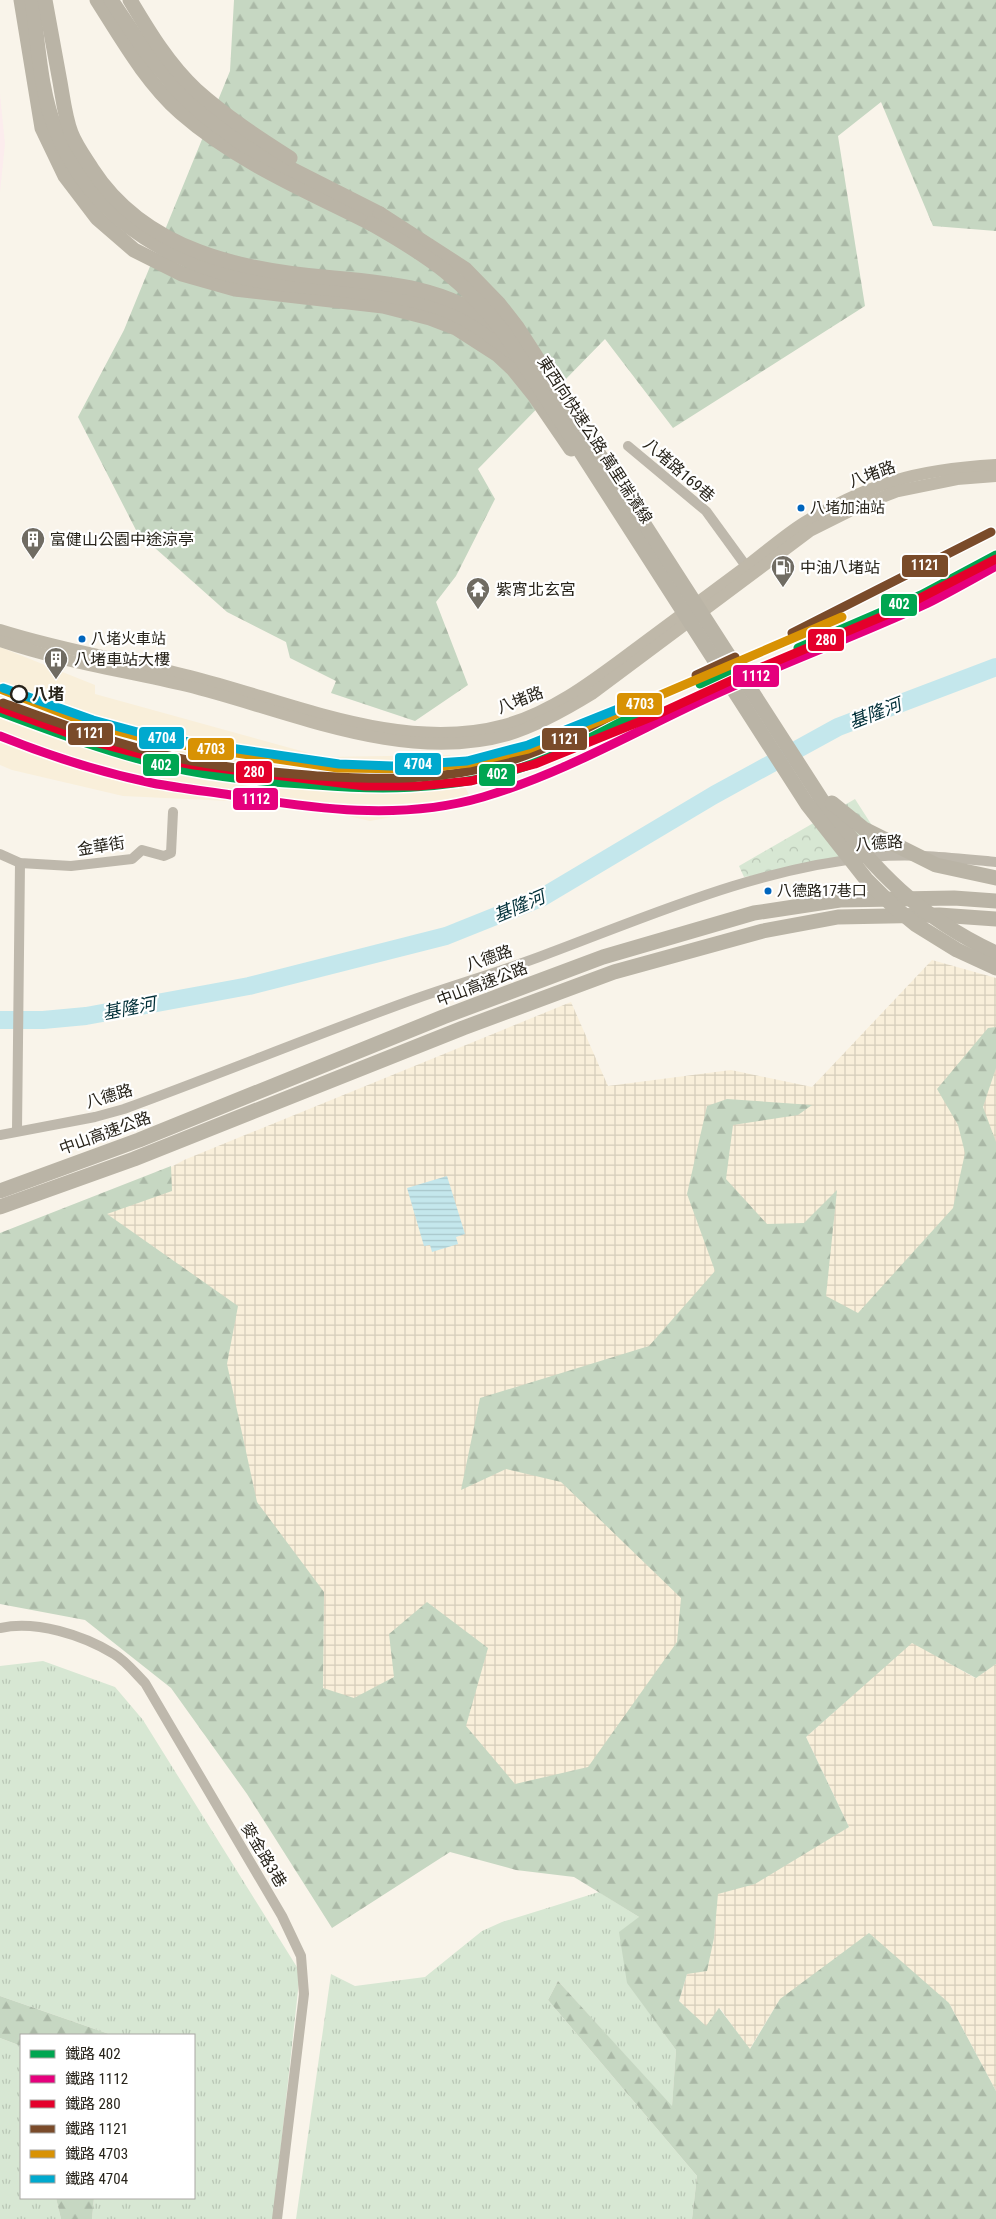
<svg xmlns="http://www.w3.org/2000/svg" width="996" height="2219" font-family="'Roboto Condensed','Noto Sans TC',sans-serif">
	<defs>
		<pattern id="industrial-grid" width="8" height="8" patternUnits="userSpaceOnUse" patternTransform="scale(1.25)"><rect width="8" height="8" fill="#f9efda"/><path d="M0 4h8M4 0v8" fill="none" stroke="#d5cdba"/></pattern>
		<pattern id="grass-tufts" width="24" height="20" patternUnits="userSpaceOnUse" patternTransform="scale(1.25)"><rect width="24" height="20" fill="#d7e7d3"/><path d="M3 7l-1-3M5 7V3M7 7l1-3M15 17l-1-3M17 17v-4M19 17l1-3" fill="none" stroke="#b9c6b5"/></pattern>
		<pattern id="forest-firs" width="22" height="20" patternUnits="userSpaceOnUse" patternTransform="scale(1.25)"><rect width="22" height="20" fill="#c6d7c2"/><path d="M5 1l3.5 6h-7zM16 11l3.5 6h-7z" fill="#aab8a6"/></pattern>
		<pattern id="park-crowns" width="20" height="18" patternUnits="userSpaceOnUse" patternTransform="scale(1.25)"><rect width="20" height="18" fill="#d7e7d3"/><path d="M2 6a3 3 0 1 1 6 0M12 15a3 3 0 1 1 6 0" fill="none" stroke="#b9c6b5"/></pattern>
		<pattern id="water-rules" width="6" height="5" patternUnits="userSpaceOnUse" patternTransform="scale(1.25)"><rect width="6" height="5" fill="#c4e7ec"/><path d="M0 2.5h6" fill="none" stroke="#a8c6ca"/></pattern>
	</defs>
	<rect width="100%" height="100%" fill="#f9f4ea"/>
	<!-- built -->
	<g fill="#f9efda">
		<path d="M996,555V571L957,588L961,583L952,577Z"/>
		<path d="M0,647L95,685V694L323,757L450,755L471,799L429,810L370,821L296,804L123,796L12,770L0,765Z"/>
	</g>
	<!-- industrial -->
	<g fill="url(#industrial-grid)">
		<path d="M932,960L996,978V1403L605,1786L453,1805L250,1644L80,1217L184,1160L571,1002L608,1086L731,1070L812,1087Z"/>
		<path d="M912,1642L975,1678L996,1664V2091L949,2003L780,1999L749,2050L720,2008L706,2027L679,2001L687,1974L714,1938L717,1894L849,1827L806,1737Z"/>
	</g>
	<!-- education -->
	<path fill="#fceced" d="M0,94L5,144L0,192Z"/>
	<!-- grass -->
	<g fill="url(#grass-tufts)">
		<path d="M43,1661L115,1687L143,1720L300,1972L273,2219H92L94,2198H194V2035H112L0,1996V1666Z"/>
		<path d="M599,1892L639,1917L627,1982L676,2050L672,2107L558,1981L548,2000L697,2176L692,2219H296L331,1974L355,1986L425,1977L482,1931L502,1922Z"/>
		<path d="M0,2038L21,2046V2198H56L61,2219H0Z"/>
	</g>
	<!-- forest -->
	<g fill="url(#forest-firs)">
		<path d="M234,0H996V231L933,226L881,102L838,136L865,306L673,428L605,339L478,469L495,499L456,576L436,602L468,685L415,721L331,693L336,681L290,658L286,642L227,612L137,532L78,417L124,330L230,71Z"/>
		<path d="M996,1027V1068L983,1107L996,1142V1664L976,1678L912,1643L806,1737L849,1827L755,1884L718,1894L714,1938L707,1971L687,1974L679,2001L706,2026L719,2008L750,2049L780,1999L869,1933L949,2003L996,2091V2219H692L697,2176L548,2000L558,1981L672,2106L676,2050L627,1983L619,1932L639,1917L574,1877L516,1870L450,1852L332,1928L247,1794L171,1688L85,1620L0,1604V1233L171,1166L172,1191L107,1214L238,1306L227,1364L257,1502L324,1592L323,1688L354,1698L394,1677L389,1634L427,1602L488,1648L466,1726L515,1784L588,1767L677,1642L681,1598L561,1482L506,1469L461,1490L480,1398L649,1346L715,1271L687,1194L707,1106L727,1099L812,1105L798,1115L733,1125L726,1179L767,1224L804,1223L837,1190L826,1296L858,1313L953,1208L965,1153L958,1125L937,1089L988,1028Z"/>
		<path d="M0,1996L112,2035H21V2046L0,2038Z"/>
		<path d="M56,2198H94L92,2219H61Z"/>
	</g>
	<!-- park -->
	<path fill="url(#park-crowns)" d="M855,799L873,827L884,856L744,877L739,866Z"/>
	<!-- water -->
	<path fill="url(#water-rules)" d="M447,1176L465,1234L456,1237L458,1244L432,1252L430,1245L424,1246L407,1188Z"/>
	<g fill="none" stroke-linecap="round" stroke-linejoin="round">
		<!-- river -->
		<path stroke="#c4e7ec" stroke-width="18" d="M0,1020H43L86,1016L249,986L446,936L541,898L714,795L838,727L996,667"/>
		<!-- minor -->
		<g stroke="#beb8ac" stroke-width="10">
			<path d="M628,446L706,511L746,566"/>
			<path d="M0,854L20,863L71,866L132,859L142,850L164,856L171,853L173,812"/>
			<path d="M17,1131L20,863"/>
			<path d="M0,1135L95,1117L124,1109C220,1074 315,1035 412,1000C457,984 503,971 547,954C654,914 757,868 872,857C914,853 955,858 996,862"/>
			<path d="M0,1628C36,1620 83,1635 114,1654C126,1661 136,1674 145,1683L282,1916L301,1956L304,1994L277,2219"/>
		</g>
		<!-- major -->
		<g stroke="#bfb8a9" stroke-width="12">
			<path d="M0,630C63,650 127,660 190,676C290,701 401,753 504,725C555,711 597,677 639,646C674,620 709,594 744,568C764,553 784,535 805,522C832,506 864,490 894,481C926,471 963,467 996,465"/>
			<path d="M0,641C61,662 124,671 187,686C288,711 403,765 508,735C538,726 566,710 592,694L810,531L864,504L898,491L957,479L996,476"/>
		</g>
		<!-- highway -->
		<g stroke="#bab4a6" stroke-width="15">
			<path d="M21,0L42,128L65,176L97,218L134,250L182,274L235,289L383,306L430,318L456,328L498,355L513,369L534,395L571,449"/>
			<path d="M32,0C38,41 40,92 56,130C93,223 181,272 277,283C330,290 387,290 438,307C468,317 493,337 518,356"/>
			<path d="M45,0C50,27 55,54 60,82C63,99 65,117 71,133C76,146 85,158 92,169C145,251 243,271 334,278C391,283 447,288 495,325"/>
			<path d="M97,0C122,39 146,82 181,113C237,162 307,191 372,224"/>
			<path d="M111,0L146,52L179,92L205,116L244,145L380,214"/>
			<path d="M130,0C149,32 169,65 196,90C225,116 257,137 290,158"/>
			<path d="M0,1191L139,1140L443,1017L603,957L754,913L840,900L954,898L996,901"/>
			<path d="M0,1207L134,1159L463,1028L614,972L763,931L838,917L939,915L996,919"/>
		</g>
		<!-- rail casing -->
		<g stroke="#b8b4aa" stroke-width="5">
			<path id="rail" d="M856,623L927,598L996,568"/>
		</g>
		<!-- rail -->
		<use href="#rail" stroke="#fff" stroke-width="3" stroke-dasharray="9" stroke-linecap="butt"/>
		<!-- highway-bridge -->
		<g stroke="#bab4a6" stroke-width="15">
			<path d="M380,214L465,269L499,304L517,327L825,805C874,870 920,918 996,953"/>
			<path d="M372,224C430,257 464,280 505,334L807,804L866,879L892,905L915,924L957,950L996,968"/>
			<path d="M832,803L864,829L936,865L996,878"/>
		</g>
		<!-- rail-1 casing -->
		<g stroke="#fff" stroke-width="12">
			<g id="rail-1">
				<path d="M798,648L921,595L996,555"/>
				<path d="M700,684L739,666"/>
				<path d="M0,712C56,733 111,753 169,767C217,778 267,782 316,785C379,790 442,790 504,773C556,759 604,730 652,706"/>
			</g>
		</g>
		<!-- rail-2 casing -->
		<g stroke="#fff" stroke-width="12">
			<path id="rail-2" d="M0,736C49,756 100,772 152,783C178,788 204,791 231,795C314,809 401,821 483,797C565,773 639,729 716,694C785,662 857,636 926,604C950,592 973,579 996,566"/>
		</g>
		<!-- rail-3 casing -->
		<g stroke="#fff" stroke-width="12">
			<path id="rail-3" d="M0,708L87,740L151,757L194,765L365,786H418L471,781L535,764L656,715L743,675L893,612L996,559"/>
		</g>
		<!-- rail-4 casing -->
		<g stroke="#fff" stroke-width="12">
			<g id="rail-4">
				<path d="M792,633L991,532"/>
				<path d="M696,675L735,657"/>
				<path d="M3,703C59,723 115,744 173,757C220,768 270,772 319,776C380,780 444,781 503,763C554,748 600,721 647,697"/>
			</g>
		</g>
		<!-- rail-5 casing -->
		<g stroke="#fff" stroke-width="12">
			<path id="rail-5" d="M0,689L91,724L155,741L338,768L417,769L469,763L528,749L614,715L842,617"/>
		</g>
		<!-- rail-6 casing -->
		<g stroke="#fff" stroke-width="12">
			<path id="rail-6" d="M3,688L93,720L156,737L339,764L392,766L467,761L528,745L648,697"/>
		</g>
		<!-- rail-1 -->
		<use href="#rail-1" stroke="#00a651" stroke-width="9"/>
		<!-- rail-2 -->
		<use href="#rail-2" stroke="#e5007d" stroke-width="9"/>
		<!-- rail-3 -->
		<use href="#rail-3" stroke="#e4002b" stroke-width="9"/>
		<!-- rail-4 -->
		<use href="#rail-4" stroke="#7a4b2a" stroke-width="9"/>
		<!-- rail-5 -->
		<use href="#rail-5" stroke="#d89204" stroke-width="9"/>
		<!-- rail-6 -->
		<use href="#rail-6" stroke="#00a9ce" stroke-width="9"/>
	</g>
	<!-- icons -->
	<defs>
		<g id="building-pin" transform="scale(1.25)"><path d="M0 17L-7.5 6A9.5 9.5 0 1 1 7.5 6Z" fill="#706c63" stroke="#fff"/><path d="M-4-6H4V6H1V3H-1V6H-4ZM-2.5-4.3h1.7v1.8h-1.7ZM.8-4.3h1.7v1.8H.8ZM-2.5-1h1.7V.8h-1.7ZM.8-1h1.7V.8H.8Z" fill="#fff"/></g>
		<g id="fuel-pin" transform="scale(1.25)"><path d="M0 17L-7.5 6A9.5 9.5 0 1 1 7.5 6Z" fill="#706c63" stroke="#fff"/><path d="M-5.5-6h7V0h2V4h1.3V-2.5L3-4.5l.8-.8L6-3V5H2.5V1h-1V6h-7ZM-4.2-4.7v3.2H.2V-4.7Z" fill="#fff"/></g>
		<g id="temple-pin" transform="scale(1.25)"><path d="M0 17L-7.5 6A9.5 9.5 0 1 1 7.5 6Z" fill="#706c63" stroke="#fff"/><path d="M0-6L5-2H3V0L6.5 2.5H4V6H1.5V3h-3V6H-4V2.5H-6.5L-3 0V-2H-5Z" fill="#fff"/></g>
	</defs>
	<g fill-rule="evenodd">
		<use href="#building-pin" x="33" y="539"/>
		<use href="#fuel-pin" x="783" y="567"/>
		<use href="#temple-pin" x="478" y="589"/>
		<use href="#building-pin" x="56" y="659"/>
	</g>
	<!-- markers -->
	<g fill="#0065bd" stroke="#fff" stroke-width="2">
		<circle cx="801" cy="508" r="4.5"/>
		<circle cx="82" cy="639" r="4.5"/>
		<circle cx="768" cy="891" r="4.5"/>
	</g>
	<circle fill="#fff" stroke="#27231a" stroke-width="2.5" cx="19" cy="694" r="8"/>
	<g text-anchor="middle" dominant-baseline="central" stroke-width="4.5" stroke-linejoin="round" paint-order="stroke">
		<!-- bus labels -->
		<g font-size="15" fill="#27231a" stroke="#fff" text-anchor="start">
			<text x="810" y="508">八堵加油站</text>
			<text x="91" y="639">八堵火車站</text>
			<text x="777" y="891">八德路17巷口</text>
		</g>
		<!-- street labels -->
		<g font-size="16" fill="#27231a" stroke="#fff">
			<text transform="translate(595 440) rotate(57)">東西向快速公路 萬里瑞濱線</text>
			<text transform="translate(679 470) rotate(41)">八堵路169巷</text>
			<text transform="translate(872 474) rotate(-20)">八堵路</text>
			<text transform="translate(520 700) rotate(-21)">八堵路</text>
			<text transform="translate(879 843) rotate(-4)">八德路</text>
			<text transform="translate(101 846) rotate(-9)">金華街</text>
			<text transform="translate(489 958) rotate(-19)">八德路</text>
			<text transform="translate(482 984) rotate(-21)">中山高速公路</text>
			<text transform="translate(109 1096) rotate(-16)">八德路</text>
			<text transform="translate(105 1133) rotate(-20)">中山高速公路</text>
			<text transform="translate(264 1855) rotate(59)">麥金路3巷</text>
		</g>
		<!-- poi labels -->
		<g font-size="16" fill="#27231a" stroke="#fff" text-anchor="start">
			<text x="50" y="539">富健山公園中途涼亭</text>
			<text x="800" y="567">中油八堵站</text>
			<text x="496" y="589">紫宵北玄宮</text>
			<text x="74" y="659">八堵車站大樓</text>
		</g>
		<!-- stop labels -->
		<g font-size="16" font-weight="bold" fill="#27231a" stroke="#fff" text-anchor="start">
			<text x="32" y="694">八堵</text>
		</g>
		<!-- water labels -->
		<g font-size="18" font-style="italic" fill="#002f38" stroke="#fff">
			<text transform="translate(875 713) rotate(-21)">基隆河</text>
			<text transform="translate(519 906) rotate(-23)">基隆河</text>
			<text transform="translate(129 1008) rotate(-11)">基隆河</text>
		</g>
	</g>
	<g stroke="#fff" stroke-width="2">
		<rect x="901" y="554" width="48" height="24" rx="5" fill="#7a4b2a"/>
		<rect x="880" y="593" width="38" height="24" rx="5" fill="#00a651"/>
		<rect x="807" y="628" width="38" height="24" rx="5" fill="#e4002b"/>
		<rect x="732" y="664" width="48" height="24" rx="5" fill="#e5007d"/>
		<rect x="616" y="692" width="47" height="24" rx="5" fill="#d89204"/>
		<rect x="67" y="722" width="47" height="24" rx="5" fill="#7a4b2a"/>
		<rect x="138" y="726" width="47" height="24" rx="5" fill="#00a9ce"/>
		<rect x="541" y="727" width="47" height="24" rx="5" fill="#7a4b2a"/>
		<rect x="187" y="737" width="48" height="24" rx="5" fill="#d89204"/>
		<rect x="394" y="752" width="48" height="24" rx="5" fill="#00a9ce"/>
		<rect x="142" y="753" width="38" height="24" rx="5" fill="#00a651"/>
		<rect x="235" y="760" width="38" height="24" rx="5" fill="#e4002b"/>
		<rect x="478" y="763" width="38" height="24" rx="5" fill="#00a651"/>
		<rect x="232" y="787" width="47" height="24" rx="5" fill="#e5007d"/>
	</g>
	<g font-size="14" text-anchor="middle" font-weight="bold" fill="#fff">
		<text x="925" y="570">1121</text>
		<text x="899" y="609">402</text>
		<text x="826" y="645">280</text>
		<text x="756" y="681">1112</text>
		<text x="640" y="709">4703</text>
		<text x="90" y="738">1121</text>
		<text x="162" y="743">4704</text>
		<text x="565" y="744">1121</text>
		<text x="211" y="754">4703</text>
		<text x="418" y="769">4704</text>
		<text x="161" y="770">402</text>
		<text x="254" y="777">280</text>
		<text x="497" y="779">402</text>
		<text x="256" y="804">1112</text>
	</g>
	<!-- legend -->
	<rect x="20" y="2034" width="175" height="165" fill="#ffffff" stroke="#a9a7a3"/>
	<rect x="30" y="2050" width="25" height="8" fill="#00a651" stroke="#a9a7a3"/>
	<text x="65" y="2059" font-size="15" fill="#27231a">鐵路 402</text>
	<rect x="30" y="2075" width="25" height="8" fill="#e5007d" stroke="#a9a7a3"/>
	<text x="65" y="2084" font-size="15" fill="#27231a">鐵路 1112</text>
	<rect x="30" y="2100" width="25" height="8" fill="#e4002b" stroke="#a9a7a3"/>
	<text x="65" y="2109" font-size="15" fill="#27231a">鐵路 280</text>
	<rect x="30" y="2125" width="25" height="8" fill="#7a4b2a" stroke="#a9a7a3"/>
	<text x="65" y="2134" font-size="15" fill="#27231a">鐵路 1121</text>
	<rect x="30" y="2150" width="25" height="8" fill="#d89204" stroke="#a9a7a3"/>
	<text x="65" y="2159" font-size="15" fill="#27231a">鐵路 4703</text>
	<rect x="30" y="2175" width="25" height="8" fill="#00a9ce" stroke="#a9a7a3"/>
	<text x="65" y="2184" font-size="15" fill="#27231a">鐵路 4704</text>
</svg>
